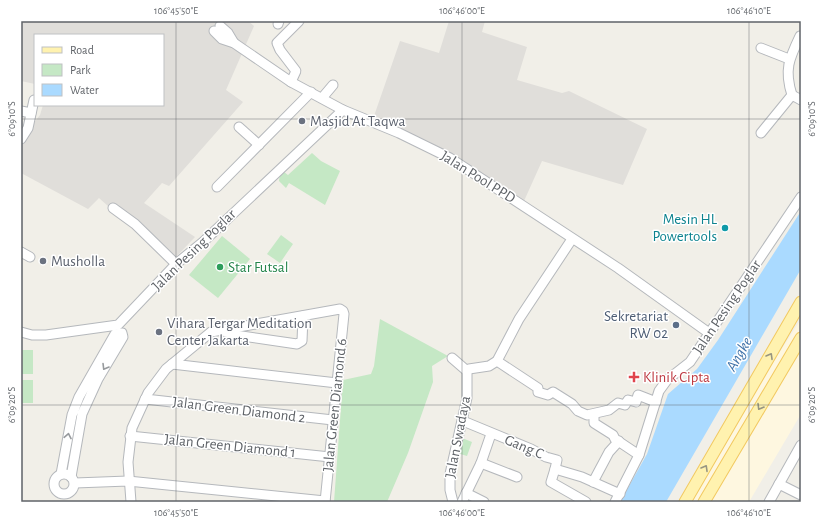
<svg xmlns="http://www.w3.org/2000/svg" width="822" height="523" font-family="'Alegreya Sans',sans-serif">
	<rect width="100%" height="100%" fill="#f1efe8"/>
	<!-- commercial -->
	<path fill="#fef7e0" d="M801,319V414L749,502H683Z"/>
	<!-- industrial -->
	<g fill="#e0deda">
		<path d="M21,21H248L254,26L226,90L243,102L169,186L162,183L144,203L195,237L171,262L99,198L88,209L21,173V139L40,115L43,105H163V35H35V84L21,81Z"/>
		<path d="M449,21H485L482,32L527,47L517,80L562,93L569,91L647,129L623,185L542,161L524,201L452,154L374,116L400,41L439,53Z"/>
	</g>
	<!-- green -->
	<g fill="#c5e8c5">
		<path d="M312,153L321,161L340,171L325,205L289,183L286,188L279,181L280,173L284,172L288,175Z"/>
		<path d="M281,235L293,244L280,263L267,254Z"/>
		<path d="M222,236L250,259L218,298L189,275Z"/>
		<path d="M380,319L448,356L432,366L433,382L408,453L387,502H334L343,380L371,374L374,366Z"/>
		<rect x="21" y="350" width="12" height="24"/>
		<rect x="21" y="380" width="12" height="23"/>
		<path d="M462,438L472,442L467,456L457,453Z"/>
	</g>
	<!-- water -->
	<path fill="#aadaff" d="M801,211V269L666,502H620L647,454L668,394L697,369L718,340Z"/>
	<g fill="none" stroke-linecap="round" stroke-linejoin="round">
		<!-- minor casing -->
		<g stroke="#b5b8bc" stroke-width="11">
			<g id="minor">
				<path d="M278,24L279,21"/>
				<path d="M220,26L228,33L234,43"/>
				<path d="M214,31L222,39L234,43L291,82L343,110L399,133L450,158L618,268L709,333"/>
				<path d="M761,48L789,59"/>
				<path d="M291,82L296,71L280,50L277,43L299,21"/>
				<path d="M792,95C784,70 789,59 800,36"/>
				<path d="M322,98L333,85"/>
				<path d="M21,111L31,113"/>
				<path d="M239,127L259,145"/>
				<path d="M761,133L792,95L801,100"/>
				<path d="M21,139L28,128L34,100"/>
				<path d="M217,187L311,92"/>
				<path d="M113,208L135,224L176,264"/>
				<path d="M21,252L30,257"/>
				<path d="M223,331L235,335L297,344L302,341L303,316"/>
				<path d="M21,332L32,335H46L118,325L176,264L203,242L343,110"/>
				<path d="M452,358L467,371"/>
				<path d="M497,361L538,388V392L548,395L553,392L572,404L578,411L587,415L609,410L618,403L625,405L628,400L636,402L638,395L656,402"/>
				<path d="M172,364L337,383"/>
				<path d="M467,371L469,369L489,366L497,361L519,319L572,239"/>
				<path d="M145,399L333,420"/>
				<path d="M594,415V423L613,435L615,439L639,455"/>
				<path d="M463,421L531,449L546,457L557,460L555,469L582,477L620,494"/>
				<path d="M130,436L330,457"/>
				<path d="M481,463L517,477"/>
				<path d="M555,469L551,482L586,502"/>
				<circle cx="64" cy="484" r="10"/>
				<path d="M61,474L72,415L79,397L115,334L122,333L123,337L98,379L82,414L71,477"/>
				<path d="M593,482L609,452L619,441"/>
				<path d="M75,483L128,481L325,501"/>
				<path d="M779,484L801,495"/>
				<path d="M466,493L484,502"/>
				<path d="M131,502L128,462L132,428L148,393L166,369L211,332L340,309L343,311L344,314L325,502"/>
				<path d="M453,502L450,490V474L467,398V371"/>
				<path d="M462,502L481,463L491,434"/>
				<path d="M615,502L639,455L659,391L667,380L690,362L801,197"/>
				<path d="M769,502L801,445"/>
			</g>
		</g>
		<!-- major casing -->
		<g stroke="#f2c960" stroke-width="13">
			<g id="major">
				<path d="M685,502L801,302"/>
				<path d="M704,502L801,338"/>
			</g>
		</g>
		<!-- minor -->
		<use href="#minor" stroke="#fff" stroke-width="9"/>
		<!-- major -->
		<use href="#major" stroke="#fff2af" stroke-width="11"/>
	</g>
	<!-- one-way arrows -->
	<defs><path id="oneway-chevron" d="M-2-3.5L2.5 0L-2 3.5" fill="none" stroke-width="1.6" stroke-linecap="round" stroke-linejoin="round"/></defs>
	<g stroke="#979581">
		<use href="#oneway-chevron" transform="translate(770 356) rotate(-60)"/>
		<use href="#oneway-chevron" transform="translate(760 407) rotate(121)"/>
		<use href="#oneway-chevron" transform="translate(705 468) rotate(-60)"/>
	</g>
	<g stroke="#979a9d">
		<use href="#oneway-chevron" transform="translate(105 367) rotate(121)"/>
		<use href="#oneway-chevron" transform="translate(68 436) rotate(-79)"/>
	</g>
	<!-- ticks -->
	<path fill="none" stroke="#5f6368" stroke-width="1" stroke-opacity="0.45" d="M176,21V502M462,21V502M749,21V502M21,119H801M21,405H801"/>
	<!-- markers -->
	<g fill="#6b7280" stroke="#fff" stroke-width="1.5">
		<circle cx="302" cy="121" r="4"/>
		<circle cx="43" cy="261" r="4"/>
		<circle cx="159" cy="332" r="4"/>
	</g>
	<circle fill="#0f9aa8" stroke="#fff" stroke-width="1.5" cx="725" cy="228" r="4"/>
	<circle fill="#2e9e5b" stroke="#fff" stroke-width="1.5" cx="220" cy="267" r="4"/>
	<circle fill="#5c6f8a" stroke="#fff" stroke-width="1.5" cx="676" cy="325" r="4"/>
	<path fill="#e0444e" stroke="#fff" stroke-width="1.5" d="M632 371h4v4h4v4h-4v4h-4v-4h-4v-4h4z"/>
	<g text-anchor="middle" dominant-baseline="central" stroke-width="3" stroke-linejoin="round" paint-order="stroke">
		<!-- worship labels -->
		<g font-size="15" fill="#5b616d" stroke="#fff" text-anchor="start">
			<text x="310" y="121">Masjid At Taqwa</text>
			<text x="51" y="261">Musholla</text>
			<text x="167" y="323">Vihara Tergar Meditation<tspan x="167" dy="17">Center Jakarta</tspan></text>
		</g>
		<!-- street labels -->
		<g font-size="15" fill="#5f6368" stroke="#fff">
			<text transform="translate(478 177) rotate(32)">Jalan Pool PPD</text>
			<text transform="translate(194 250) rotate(-44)">Jalan Pesing Poglar</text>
			<text transform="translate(727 307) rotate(-56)">Jalan Pesing Poglar</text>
			<text transform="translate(335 405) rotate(-84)">Jalan Green Diamond 6</text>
			<text transform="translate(239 410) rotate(7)">Jalan Green Diamond 2</text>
			<text transform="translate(458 437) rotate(-79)">Jalan Swadaya</text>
			<text transform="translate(230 446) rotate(6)">Jalan Green Diamond 1</text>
			<text transform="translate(524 447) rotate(23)">Gang C</text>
		</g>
		<!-- culture labels -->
		<g font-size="15" fill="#0d838f" stroke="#fff" text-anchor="end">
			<text x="717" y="219">Mesin HL<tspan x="717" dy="17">Powertools</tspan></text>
		</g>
		<!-- leisure labels -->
		<g font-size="15" fill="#27864d" stroke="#fff" text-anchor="start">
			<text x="228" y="267">Star Futsal</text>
		</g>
		<!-- service labels -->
		<g font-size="15" fill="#4e5e75" stroke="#fff" text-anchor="end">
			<text x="668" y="316">Sekretariat<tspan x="668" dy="17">RW 02</tspan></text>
		</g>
		<!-- health labels -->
		<g font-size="15" fill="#be3a42" stroke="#fff" text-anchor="start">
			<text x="643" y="377">Klinik Cipta</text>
		</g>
		<!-- water labels -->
		<g font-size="16" font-style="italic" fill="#4174aa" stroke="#fff">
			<text transform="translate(739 354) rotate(-60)">Angke</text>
		</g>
	</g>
	<!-- border -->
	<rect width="822" height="523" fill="none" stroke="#ffffff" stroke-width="44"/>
	<!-- legend -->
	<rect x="34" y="34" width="130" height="72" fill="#ffffff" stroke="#bfc1c3"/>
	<rect x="42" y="47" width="20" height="6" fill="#fff2af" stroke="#bfc1c3"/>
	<text x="70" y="54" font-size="12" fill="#5f6368">Road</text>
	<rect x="42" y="64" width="20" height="12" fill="#c5e8c5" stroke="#bfc1c3"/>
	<text x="70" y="74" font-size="12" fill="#5f6368">Park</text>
	<rect x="42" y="84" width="20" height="12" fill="#aadaff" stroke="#bfc1c3"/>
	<text x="70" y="94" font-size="12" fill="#5f6368">Water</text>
	<rect x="22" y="22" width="778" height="479" fill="none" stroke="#5f6368" stroke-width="1.5"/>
	<g font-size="10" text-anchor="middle" fill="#5f6368">
		<text x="176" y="14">106°45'50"E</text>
		<text x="462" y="14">106°46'00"E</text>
		<text x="749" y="14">106°46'10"E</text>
		<text transform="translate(11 119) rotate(-90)" y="4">6°09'10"S</text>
		<text transform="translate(811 119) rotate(-90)" y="4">6°09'10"S</text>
		<text transform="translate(11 405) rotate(-90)" y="4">6°09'20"S</text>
		<text transform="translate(811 405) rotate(-90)" y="4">6°09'20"S</text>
		<text x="176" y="516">106°45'50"E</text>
		<text x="462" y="516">106°46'00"E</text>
		<text x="749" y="516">106°46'10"E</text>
	</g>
</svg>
